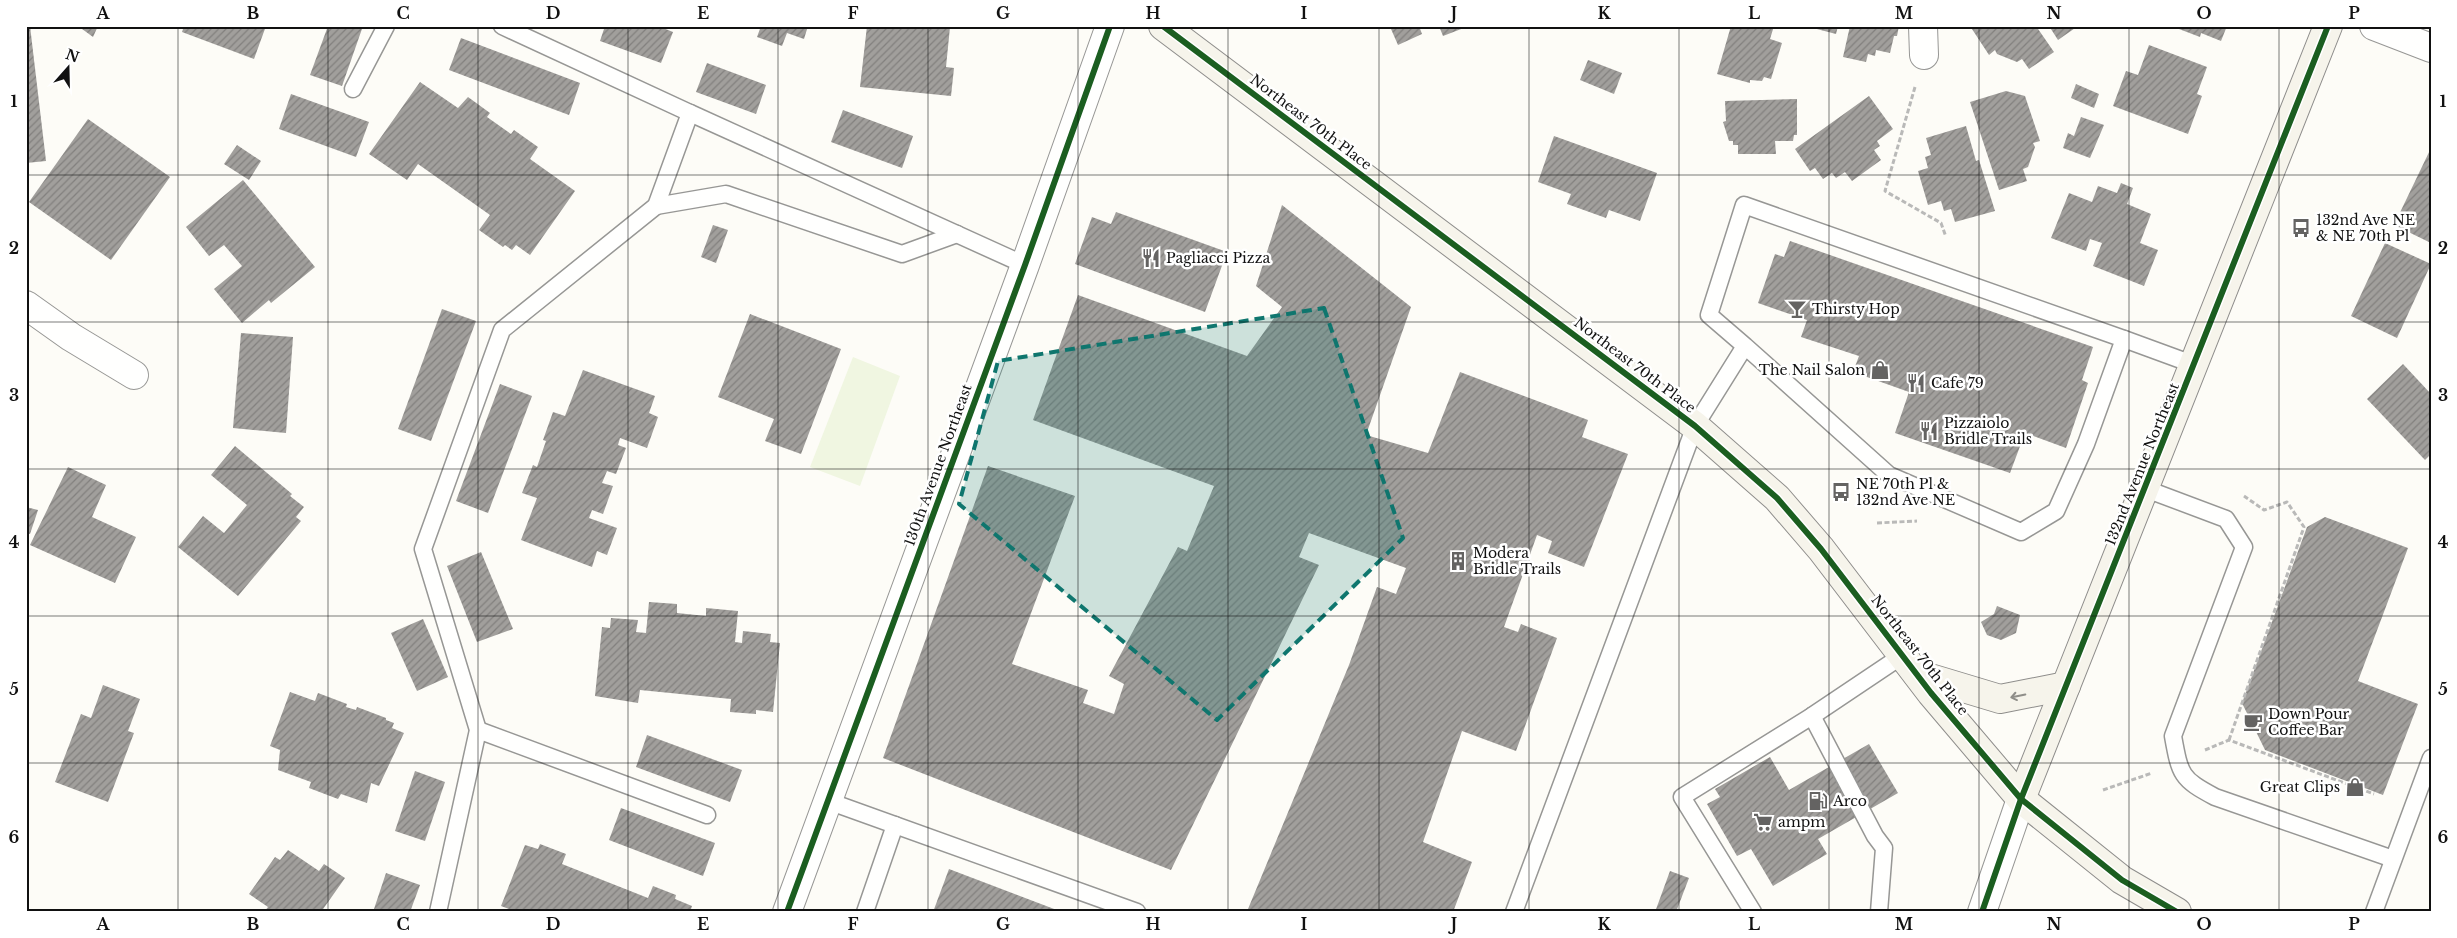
<svg xmlns="http://www.w3.org/2000/svg" width="2457" height="938" font-family="'Libre Baskerville',serif">
	<defs>
		<pattern id="building-hatch" width="6" height="6" patternUnits="userSpaceOnUse" patternTransform="scale(1.25)"><rect width="6" height="6" fill="#a19f9c"/><path d="M-1 1l2-2M0 6l6-6M5 7l2-2" fill="none" stroke="#82807e"/></pattern>
	</defs>
	<rect width="100%" height="100%" fill="#fdfcf7"/>
	<!-- pitch -->
	<path fill="#f0f6e1" d="M853,357L900,376L860,486L810,467Z"/>
	<!-- building -->
	<g fill="url(#building-hatch)">
		<path d="M26,26H30L46,161L26,163Z"/>
		<path d="M78,26H98L93,37Z"/>
		<path d="M184,26H266L254,59L182,32Z"/>
		<path d="M328,26H363L342,86L310,75Z"/>
		<path d="M605,26H658L673,32L661,63L600,41Z"/>
		<path d="M761,26H808L804,39L787,33L782,46L757,37Z"/>
		<path d="M867,26L950,27L946,67L954,68L951,96L860,87Z"/>
		<path d="M1396,26H1419L1422,34L1398,45L1391,29Z"/>
		<path d="M1439,26H1469L1443,36Z"/>
		<path d="M1731,26H1774L1770,39L1782,43L1771,79L1764,77L1762,81L1750,80V83L1717,74Z"/>
		<path d="M1813,26H1838L1836,34L1813,28Z"/>
		<path d="M1850,26H1899L1897,36H1894L1890,53L1876,50L1875,56L1868,54L1866,62L1843,57Z"/>
		<path d="M1970,26H2036L2054,52L2029,69L2022,59L2017,62L1997,54L1995,50L1989,55Z"/>
		<path d="M2049,26H2078L2058,40Z"/>
		<path d="M2181,26H2227L2221,41L2201,33L2200,37L2179,29Z"/>
		<path d="M461,38L580,83L569,115L449,70Z"/>
		<path d="M2149,45L2207,67L2197,94L2202,96L2188,134L2113,106L2126,71L2138,75Z"/>
		<path d="M1588,60L1622,73L1614,94L1580,80Z"/>
		<path d="M707,63L766,85L756,114L696,92Z"/>
		<path d="M420,82L458,108L468,97L490,113L487,117L511,134L514,130L538,147L530,159L575,191L530,255L516,245L512,250L505,245L503,247L479,230L490,215L418,164L407,180L369,154Z"/>
		<path d="M2076,84L2099,94L2094,108L2071,98Z"/>
		<path d="M2006,91L2025,96L2040,141L2033,143L2035,147L2028,167L2023,169L2027,181L1999,190L1970,102Z"/>
		<path d="M291,94L369,122L356,157L279,129Z"/>
		<path d="M1869,96L1893,129L1877,141L1880,146L1874,150L1881,160L1852,181L1845,172L1836,178L1832,173L1823,179L1815,168L1810,171L1795,149Z"/>
		<path d="M1797,99V135H1794L1793,141H1775L1776,154H1738V145H1733V141H1729L1723,122L1726,121L1725,101Z"/>
		<path d="M843,110L913,136L902,168L831,142Z"/>
		<path d="M2081,117L2104,125L2090,158L2063,148L2068,133L2074,136Z"/>
		<path d="M88,119L170,177L111,260L29,202Z"/>
		<path d="M1966,126L1976,161L1979,160L1995,211L1955,222L1951,209L1944,211L1941,201L1928,205L1918,171L1928,168L1925,157L1931,155L1926,138Z"/>
		<path d="M1554,136L1657,173L1640,221L1609,210L1606,218L1567,204L1571,194L1538,182Z"/>
		<path d="M237,145L261,161L249,180L224,164Z"/>
		<path d="M2431,148V243L2394,225Z"/>
		<path d="M243,180L315,267L271,303L269,300L242,323L214,289L242,266L224,245L209,256L186,227Z"/>
		<path d="M2121,183L2133,188L2127,204L2151,214L2140,243L2158,250L2144,286L2093,266L2102,243L2090,239L2086,251L2051,238L2069,193L2092,202L2098,186L2117,193Z"/>
		<path d="M1282,205L1411,307L1366,435L1428,453L1460,372L1588,420L1582,437L1628,454L1584,567L1548,553L1552,541L1537,535L1504,627L1518,632L1521,624L1557,638L1516,751L1462,731L1423,842L1472,862L1453,912H1256L1248,909L1349,665L1377,587L1396,594L1406,568L1309,533L1299,557L1319,565L1171,870L883,758L988,466L1075,496L1012,664L1088,690L1083,703L1114,714L1124,684L1109,676L1178,547L1187,551L1214,486L1033,420L1078,295L1247,356L1282,307L1256,286Z"/>
		<path d="M1116,212L1227,252L1205,312L1075,264L1092,217L1111,224Z"/>
		<path d="M713,225L728,230L716,263L701,257Z"/>
		<path d="M1790,241L2093,347L2082,380L2088,383L2066,448L2025,433L2010,473L1895,433L1909,392L1853,372L1859,356L1801,337L1807,320L1758,303L1775,254L1784,257Z"/>
		<path d="M2385,243L2431,264L2397,338L2351,316Z"/>
		<path d="M442,309L476,321L431,441L398,429Z"/>
		<path d="M750,314L841,349L801,454L765,441L774,419L718,397Z"/>
		<path d="M241,333L293,337L286,433L233,428Z"/>
		<path d="M2403,364L2431,394V454L2425,460L2367,399Z"/>
		<path d="M583,370L655,396L649,413L658,417L647,448L620,438L618,445L626,448L616,474L607,471L602,483L613,486L603,514L592,510L589,518L617,528L607,555L597,551L592,567L521,540L537,498L522,493L533,465L537,467L546,441L543,440L553,412L565,416Z"/>
		<path d="M500,384L532,396L488,513L456,501Z"/>
		<path d="M235,446L292,494L290,496L304,507L296,517L301,521L238,596L178,547L203,516L224,533L247,505L211,475Z"/>
		<path d="M68,467L106,485L92,517L136,537L115,583L30,545Z"/>
		<path d="M26,507L38,510L30,534L26,533Z"/>
		<path d="M2325,517L2408,548L2358,681L2418,704L2383,795L2265,750L2242,703L2307,527Z"/>
		<path d="M481,552L513,629L477,642L447,566Z"/>
		<path d="M649,602L677,604V613L706,616V608L738,611L735,642L742,643L743,631L771,634L770,642L780,643L773,712L756,710V714L730,712L731,699L640,690L638,703L595,696L602,627L610,628L611,618L638,620L636,632L646,633Z"/>
		<path d="M1997,606L2020,615L2016,633L2001,640L1987,635L1981,622L1994,614Z"/>
		<path d="M423,619L448,677L417,691L391,633Z"/>
		<path d="M103,685L140,699L128,731L134,733L108,802L55,782L81,714L91,718Z"/>
		<path d="M290,692L315,701L318,693L347,704L346,707L356,710L357,707L386,718V720L394,723L392,728L404,733L379,786L371,783L367,803L341,794L338,799L309,788L311,782L278,770L280,750L270,746Z"/>
		<path d="M647,735L742,770L730,802L636,767Z"/>
		<path d="M1869,744L1898,793L1818,839L1827,854L1773,886L1751,849L1737,856L1707,804L1720,797L1715,789L1770,757L1789,790Z"/>
		<path d="M415,771L445,782L425,841L395,831Z"/>
		<path d="M621,808L715,843L703,876L609,840Z"/>
		<path d="M540,844L566,854L562,864L648,898L653,886L676,895L675,899L692,906L690,912H507L509,909L501,906L525,845L538,849Z"/>
		<path d="M288,850L319,871L324,864L345,878L321,912H264L268,907L249,894L275,857L280,860Z"/>
		<path d="M949,869L1062,912H933Z"/>
		<path d="M1670,871L1689,878L1676,912H1655Z"/>
		<path d="M386,873L420,885L410,912H373Z"/>
	</g>
	<g fill="none" stroke-linecap="round" stroke-linejoin="round">
		<!-- service casing -->
		<g stroke="#979795" stroke-width="19">
			<g id="service">
				<path d="M353,89L386,26"/>
				<path d="M690,113L1025,265"/>
				<path d="M656,206L726,194L902,254L957,234"/>
				<path d="M2124,339L2195,365"/>
				<path d="M2146,489L2226,519L2244,547L2173,736C2180,775 2181,779 2215,797L2393,859"/>
				<path d="M1812,716L1875,836L1884,848L1879,912"/>
				<path d="M478,730L707,815"/>
				<path d="M828,801L1137,912"/>
				<path d="M438,912L478,730L423,549L502,330L656,206L690,113L502,26"/>
				<path d="M865,912L895,825"/>
				<path d="M1514,912L1695,426L1745,346L1709,315L1744,205L2124,339L2086,444L2056,511L2021,532L1889,475L1745,346"/>
				<path d="M1753,912L1682,797L1812,716L1903,655"/>
				<path d="M2374,912L2431,758"/>
			</g>
		</g>
		<!-- minor casing -->
		<g stroke="#979795" stroke-width="30">
			<g id="minor">
				<path d="M1923,26L1924,55"/>
				<path d="M2374,26L2431,48"/>
				<path d="M26,305L71,337L134,375"/>
				<path d="M787,912L1025,265L1110,26"/>
			</g>
		</g>
		<!-- tertiary casing -->
		<g stroke="#979795" stroke-width="30">
			<path id="tertiary" d="M1982,912L2021,799"/>
		</g>
		<!-- secondary casing -->
		<g stroke="#8e8d8b" stroke-width="30">
			<g id="secondary">
				<path d="M1163,26L1695,426L1777,498L1821,549L1931,693L2021,799L2122,880L2177,912"/>
				<path d="M1917,674L2000,699L2066,686"/>
				<path d="M2021,799L2328,26"/>
			</g>
		</g>
		<!-- path -->
		<g stroke="#b9b9b8" stroke-width="3" stroke-dasharray="5 2.5" stroke-linecap="butt">
			<path d="M1915,87L1885,191L1941,223L1946,237"/>
			<path d="M1877,523L1917,521"/>
			<path d="M2229,740L2304,527L2287,502L2264,510L2244,496"/>
			<path d="M2205,750L2229,740L2374,794"/>
			<path d="M2103,790L2152,773"/>
		</g>
		<!-- service -->
		<use href="#service" stroke="#fffffe" stroke-width="16"/>
		<!-- minor -->
		<use href="#minor" stroke="#fffffe" stroke-width="28"/>
		<!-- tertiary -->
		<use href="#tertiary" stroke="#fffffe" stroke-width="28"/>
		<!-- secondary -->
		<use href="#secondary" stroke="#f6f4eb" stroke-width="28"/>
		<!-- cycleway casing -->
		<g stroke="#fff" stroke-width="9">
			<g id="cycleway">
				<path d="M1163,26L1695,426L1777,498L1821,549L1931,693L2021,799L2122,880L2177,912"/>
				<path d="M787,912L1025,265L1110,26"/>
				<path d="M1982,912L2021,799L2328,26"/>
			</g>
		</g>
		<!-- cycleway -->
		<use href="#cycleway" stroke="#1b5e20" stroke-width="6"/>
	</g>
	<!-- one-way arrows -->
	<defs><path id="oneway-shaft" d="M-6 0H5M1.5-3L5.5 0L1.5 3" fill="none" stroke-width="1.6" stroke-linecap="round" stroke-linejoin="round" transform="scale(1.25)"/></defs>
	<use stroke="#8f8e89" href="#oneway-shaft" transform="translate(2018 696) rotate(168)"/>
	<!-- marked area -->
	<path fill="#0f766e" fill-opacity="0.2" stroke="#0f766e" stroke-width="4" stroke-dasharray="10 6" stroke-linejoin="round" d="M1324,308L1403,538L1217,720L959,504L998,361Z"/>
	<!-- grid -->
	<path fill="none" stroke="#111" stroke-width="1" stroke-opacity="0.55" d="M178,26V912M328,26V912M478,26V912M628,26V912M778,26V912M928,26V912M1078,26V912M1228,26V912M1379,26V912M1529,26V912M1679,26V912M1829,26V912M1979,26V912M2129,26V912M2279,26V912M26,175H2431M26,322H2431M26,469H2431M26,616H2431M26,763H2431"/>
	<!-- icons -->
	<defs>
		<g id="bus-bare" transform="scale(1.5)"><path d="M-5-6H5V4H4V6H2V4H-2V6H-4V4H-5ZM-3.5-4V0h7V-4ZM-3.5 1.2v1.5H-2V1.2ZM2 1.2v1.5H3.5V1.2Z" fill="#646362" stroke="#fff" stroke-width="2.5" paint-order="stroke"/></g>
		<g id="restaurant-bare" transform="scale(1.5)"><path d="M-5-6h1v4h1v-4h1v4h1v-4h1v5L-1.5 .5V6h-2V.5L-5-1ZM5-6V6H3V1.5H1.5Q1.5-4 5-6Z" fill="#646362" stroke="#fff" stroke-width="2.5" paint-order="stroke"/></g>
		<g id="bar-bare" transform="scale(1.5)"><path d="M-6-5H6L.8 .8V4.5H3.5V6h-7V4.5H-.8V.8Z" fill="#646362" stroke="#fff" stroke-width="2.5" paint-order="stroke"/></g>
		<g id="shop-bare" transform="scale(1.5)"><path d="M-5-2.5h2.3a2.7 3.5 0 0 1 5.4 0H5L5.5 6h-11ZM-1.5-2.5h3a1.5 2.3 0 0 0-3 0Z" fill="#646362" stroke="#fff" stroke-width="2.5" paint-order="stroke"/></g>
		<g id="building-bare" transform="scale(1.5)"><path d="M-4-6H4V6H1V3H-1V6H-4ZM-2.5-4.3h1.7v1.8h-1.7ZM.8-4.3h1.7v1.8H.8ZM-2.5-1h1.7V.8h-1.7ZM.8-1h1.7V.8H.8Z" fill="#646362" stroke="#fff" stroke-width="2.5" paint-order="stroke"/></g>
		<g id="cafe-bare" transform="scale(1.5)"><path d="M-5.5-4.5H6V0H3Q3 3.5 0 3.5H-2.5Q-5.5 3.5-5.5 0ZM3-3.2v2h1.7v-2ZM-6 4.5H4V6H-6Z" fill="#646362" stroke="#fff" stroke-width="2.5" paint-order="stroke"/></g>
		<g id="fuel-bare" transform="scale(1.5)"><path d="M-5.5-6h7V0h2V4h1.3V-2.5L3-4.5l.8-.8L6-3V5H2.5V1h-1V6h-7ZM-4.2-4.7v3.2H.2V-4.7Z" fill="#646362" stroke="#fff" stroke-width="2.5" paint-order="stroke"/></g>
		<g id="supermarket-bare" transform="scale(1.5)"><path d="M-6-5.5h2.5l.6 2H6L4.5 2H-2.5L-4.4-4H-6ZM-1.5 3.2a1.3 1.3 0 1 0 .1 0ZM3 3.2a1.3 1.3 0 1 0 .1 0Z" fill="#646362" stroke="#fff" stroke-width="2.5" paint-order="stroke"/></g>
	</defs>
	<g fill-rule="evenodd">
		<use href="#bus-bare" x="2301" y="228"/>
		<use href="#restaurant-bare" x="1151" y="258"/>
		<use href="#bar-bare" x="1797" y="309"/>
		<use href="#shop-bare" x="1880" y="370"/>
		<use href="#restaurant-bare" x="1916" y="383"/>
		<use href="#restaurant-bare" x="1929" y="431"/>
		<use href="#bus-bare" x="1841" y="492"/>
		<use href="#building-bare" x="1458" y="561"/>
		<use href="#cafe-bare" x="2253" y="722"/>
		<use href="#shop-bare" x="2355" y="787"/>
		<use href="#fuel-bare" x="1818" y="801"/>
		<use href="#supermarket-bare" x="1763" y="822"/>
	</g>
	<g text-anchor="middle" dominant-baseline="central" stroke-width="5" stroke-linejoin="round" paint-order="stroke">
		<!-- street labels -->
		<g font-size="14" fill="#111" stroke="#fff">
			<text transform="translate(1311 122) rotate(37)">Northeast 70th Place</text>
			<text transform="translate(1635 365) rotate(37)">Northeast 70th Place</text>
			<text transform="translate(2142 464) rotate(-68)">132nd Avenue Northeast</text>
			<text transform="translate(938 465) rotate(-70)">130th Avenue Northeast</text>
			<text transform="translate(1920 655) rotate(52)">Northeast 70th Place</text>
		</g>
		<!-- poi labels -->
		<g font-size="14" fill="#111" stroke="#fff" text-anchor="start">
			<text x="2316" y="220">132nd Ave NE<tspan x="2316" dy="16">&amp; NE 70th Pl</tspan></text>
			<text x="1166" y="258">Pagliacci Pizza</text>
			<text x="1812" y="309">Thirsty Hop</text>
			<text x="1865" y="370" text-anchor="end">The Nail Salon</text>
			<text x="1931" y="383">Cafe 79</text>
			<text x="1944" y="423">Pizzaiolo<tspan x="1944" dy="16">Bridle Trails</tspan></text>
			<text x="1856" y="484">NE 70th Pl &amp;<tspan x="1856" dy="16">132nd Ave NE</tspan></text>
			<text x="1473" y="553">Modera<tspan x="1473" dy="16">Bridle Trails</tspan></text>
			<text x="2268" y="714">Down Pour<tspan x="2268" dy="16">Coffee Bar</tspan></text>
			<text x="2340" y="787" text-anchor="end">Great Clips</text>
			<text x="1833" y="801">Arco</text>
			<text x="1778" y="822">ampm</text>
		</g>
	</g>
	<!-- border -->
	<rect width="2457" height="938" fill="none" stroke="#ffffff" stroke-width="55"/>
	<!-- north arrow -->
	<g transform="translate(68 68) rotate(20)" stroke="#ffffff" stroke-width="4" paint-order="stroke">
	<path d="M0-4L9 19L0 12L-9 19Z" fill="#111111"/>
	<text y="-8" font-size="14" font-weight="bold" text-anchor="middle" fill="#111111">N</text>
	</g>
	<rect x="28" y="28" width="2402" height="882" fill="none" stroke="#111" stroke-width="2"/>
	<g font-size="16" text-anchor="middle" font-weight="bold" fill="#111">
		<text x="103" y="19">A</text>
		<text x="253" y="19">B</text>
		<text x="403" y="19">C</text>
		<text x="553" y="19">D</text>
		<text x="703" y="19">E</text>
		<text x="853" y="19">F</text>
		<text x="1003" y="19">G</text>
		<text x="1153" y="19">H</text>
		<text x="1304" y="19">I</text>
		<text x="1454" y="19">J</text>
		<text x="1604" y="19">K</text>
		<text x="1754" y="19">L</text>
		<text x="1904" y="19">M</text>
		<text x="2054" y="19">N</text>
		<text x="2204" y="19">O</text>
		<text x="2354" y="19">P</text>
		<text x="14" y="107">1</text>
		<text x="2443" y="107">1</text>
		<text x="14" y="254">2</text>
		<text x="2443" y="254">2</text>
		<text x="14" y="401">3</text>
		<text x="2443" y="401">3</text>
		<text x="14" y="548">4</text>
		<text x="2443" y="548">4</text>
		<text x="14" y="695">5</text>
		<text x="2443" y="695">5</text>
		<text x="14" y="843">6</text>
		<text x="2443" y="843">6</text>
		<text x="103" y="930">A</text>
		<text x="253" y="930">B</text>
		<text x="403" y="930">C</text>
		<text x="553" y="930">D</text>
		<text x="703" y="930">E</text>
		<text x="853" y="930">F</text>
		<text x="1003" y="930">G</text>
		<text x="1153" y="930">H</text>
		<text x="1304" y="930">I</text>
		<text x="1454" y="930">J</text>
		<text x="1604" y="930">K</text>
		<text x="1754" y="930">L</text>
		<text x="1904" y="930">M</text>
		<text x="2054" y="930">N</text>
		<text x="2204" y="930">O</text>
		<text x="2354" y="930">P</text>
	</g>
</svg>
